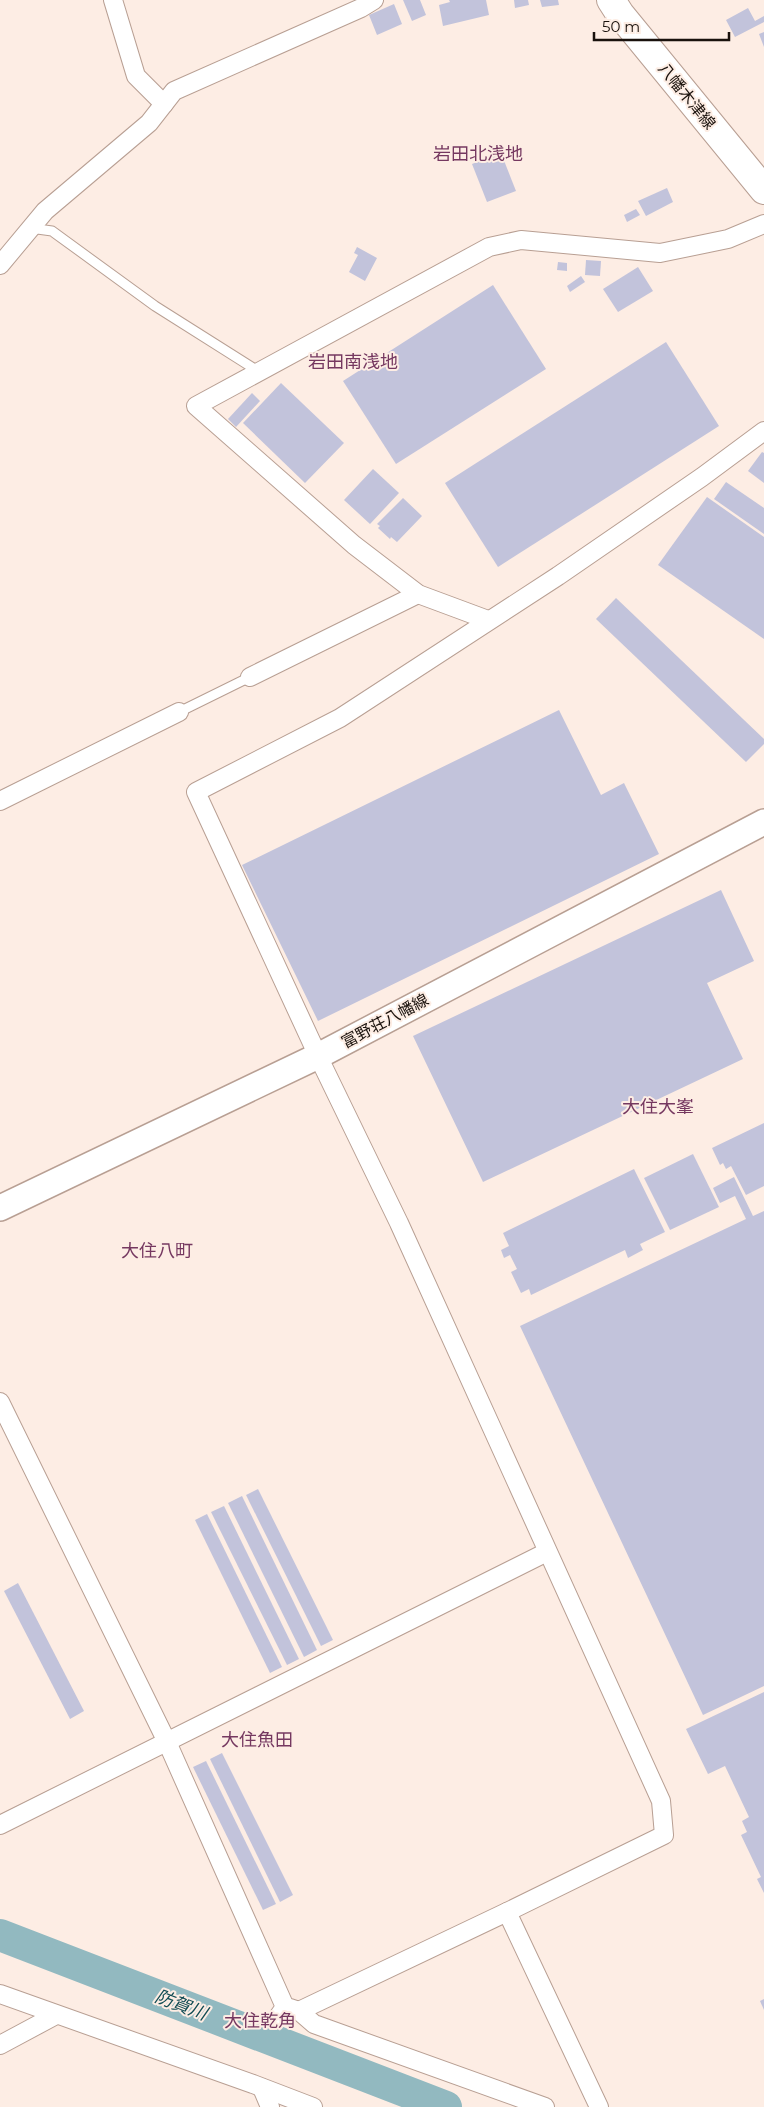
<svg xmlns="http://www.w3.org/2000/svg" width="764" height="2107" font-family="Montserrat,'Noto Sans JP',sans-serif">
	<rect width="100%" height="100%" fill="#fdede4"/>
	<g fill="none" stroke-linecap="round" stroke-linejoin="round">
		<!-- river -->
		<path stroke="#92b9c0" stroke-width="32" d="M0,1935L446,2107"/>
	</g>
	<!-- building -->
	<g fill="#c2c3db">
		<path d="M403,0H420L426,15L412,21Z"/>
		<path d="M449,0H486L489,15L443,26L439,5L450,2Z"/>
		<path d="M514,0H528L529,5L515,8Z"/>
		<path d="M540,0H558L559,5L542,7Z"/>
		<path d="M394,4L402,24L377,35L369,15Z"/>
		<path d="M748,8L755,21L764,16V22L735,37L726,20Z"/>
		<path d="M764,32V47L759,34Z"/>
		<path d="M501,153L516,191L487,202L472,164Z"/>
		<path d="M667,188L673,202L646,216L638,201Z"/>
		<path d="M636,209L640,215L627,222L624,215Z"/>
		<path d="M357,247L377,258L365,281L349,272L358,255L354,253Z"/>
		<path d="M586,260L601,261L600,276L585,275Z"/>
		<path d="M558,262L567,263V271L557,270Z"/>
		<path d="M638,267L653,291L618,312L603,289Z"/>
		<path d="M581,276L585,282L570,292L567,286Z"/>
		<path d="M493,285L546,369L396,464L343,381Z"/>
		<path d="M666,342L719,426L498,567L445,483Z"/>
		<path d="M281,383L344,443L305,483L243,423Z"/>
		<path d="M252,393L260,401L236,427L228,419Z"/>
		<path d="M762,452L764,453V483L748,471Z"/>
		<path d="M373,469L399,493L370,524L344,500Z"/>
		<path d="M726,482L764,508V534L714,499Z"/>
		<path d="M707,497L764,537V639L658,565Z"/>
		<path d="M403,498L422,516L397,542L391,537L390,539L378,528L380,526L377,524Z"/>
		<path d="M616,598L764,739V744L746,762L596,619Z"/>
		<path d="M559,710L601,795L624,783L659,854L318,1021L242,865Z"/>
		<path d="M721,890L754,961L707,983L743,1059L483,1182L413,1036Z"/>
		<path d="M764,1123V1186L746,1195L731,1166L726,1169L723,1163L720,1165L712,1148Z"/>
		<path d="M693,1154L719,1207L670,1230L644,1178Z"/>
		<path d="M634,1169L665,1232L640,1244L643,1250L628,1258L625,1250L531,1295L529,1289L521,1293L511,1272L517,1269L510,1255L504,1258L501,1250L509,1246L503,1233Z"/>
		<path d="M734,1177L753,1216L764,1211V1686L703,1715L520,1326L746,1219L735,1196L720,1203L713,1188Z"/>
		<path d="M258,1489L333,1640L321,1646L246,1495Z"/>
		<path d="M242,1496L317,1650L304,1657L228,1503Z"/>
		<path d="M224,1506L299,1659L287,1665L211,1512Z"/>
		<path d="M207,1514L282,1667L270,1673L195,1520Z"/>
		<path d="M18,1583L84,1711L70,1719L4,1591Z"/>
		<path d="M764,1692V1893L757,1879L761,1877L741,1835L747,1832L742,1821L749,1817L725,1766L708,1774L686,1729Z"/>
		<path d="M222,1753L293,1895L280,1902L210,1759Z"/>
		<path d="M206,1761L276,1904L263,1910L193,1767Z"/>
		<path d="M764,1999V2010L760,2001Z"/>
	</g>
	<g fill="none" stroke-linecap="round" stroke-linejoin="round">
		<!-- service casing -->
		<g stroke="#b89f93" stroke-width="11">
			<g id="service">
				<path d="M30,228L52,231L155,306L261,373"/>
				<path d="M179,712L250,677"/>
			</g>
		</g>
		<!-- minor casing -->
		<g stroke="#b89f93" stroke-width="20">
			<g id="minor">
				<path d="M113,0L136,76L164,104"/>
				<path d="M0,265L45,211L149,123L174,91L361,8L374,0"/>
				<path d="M488,620L418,594L354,545L196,406L489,247L521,240L660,253L728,239L764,224"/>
				<path d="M250,677L418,594"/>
				<path d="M0,801L179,712"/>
				<path d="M0,1402L167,1742L285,2007L278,2017"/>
				<path d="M0,1825L547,1552"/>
				<path d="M507,1912L599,2107"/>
				<path d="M0,1994L253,2084L313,2107"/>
				<path d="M290,2008L299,2011L314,2024L545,2107"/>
				<path d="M299,2011L507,1912L664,1835L661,1801L399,1223L318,1056L196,792L340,718L558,576L702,477L764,431"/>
				<path d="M0,2045L56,2015"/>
				<path d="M262,2088L270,2107"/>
			</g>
		</g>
		<!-- secondary casing -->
		<g stroke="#b89f93" stroke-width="28">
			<path id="secondary" d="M0,1208L318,1056L764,822"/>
		</g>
		<!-- primary casing -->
		<g stroke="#b89f93" stroke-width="30">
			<path id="primary" d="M611,0L620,14L764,190"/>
		</g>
		<!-- service -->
		<use href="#service" stroke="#fff" stroke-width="9"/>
		<!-- minor -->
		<use href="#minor" stroke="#fff" stroke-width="18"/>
		<!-- secondary -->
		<use href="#secondary" stroke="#fff" stroke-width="25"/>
		<!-- primary -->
		<use href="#primary" stroke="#fff" stroke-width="28"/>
	</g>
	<g text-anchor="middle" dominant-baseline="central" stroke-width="4" stroke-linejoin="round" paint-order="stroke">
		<!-- street labels -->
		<g font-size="16" fill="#19110c" stroke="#fdede4">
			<text transform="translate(687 96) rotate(51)">八幡木津線</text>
			<text transform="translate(385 1021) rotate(-28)">富野荘八幡線</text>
		</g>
		<!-- neighbourhood labels -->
		<g font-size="18" fill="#753860" stroke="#fdede4">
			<text x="478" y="154">岩田北浅地</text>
			<text x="353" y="362">岩田南浅地</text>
			<text x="658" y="1107">大住大峯</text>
			<text x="157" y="1251">大住八町</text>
			<text x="257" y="1740">大住魚田</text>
			<text x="260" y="2021">大住乾角</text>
		</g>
		<!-- water labels -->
		<g font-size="18" font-style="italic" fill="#104b53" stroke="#fdede4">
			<text transform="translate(181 2005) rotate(21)">防賀川</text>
		</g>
	</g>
	<!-- scale -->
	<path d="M594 32v8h135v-8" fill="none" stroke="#19110c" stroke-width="2.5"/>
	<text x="602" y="32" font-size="15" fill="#19110c" stroke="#fdede4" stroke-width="4" paint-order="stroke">50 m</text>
</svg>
